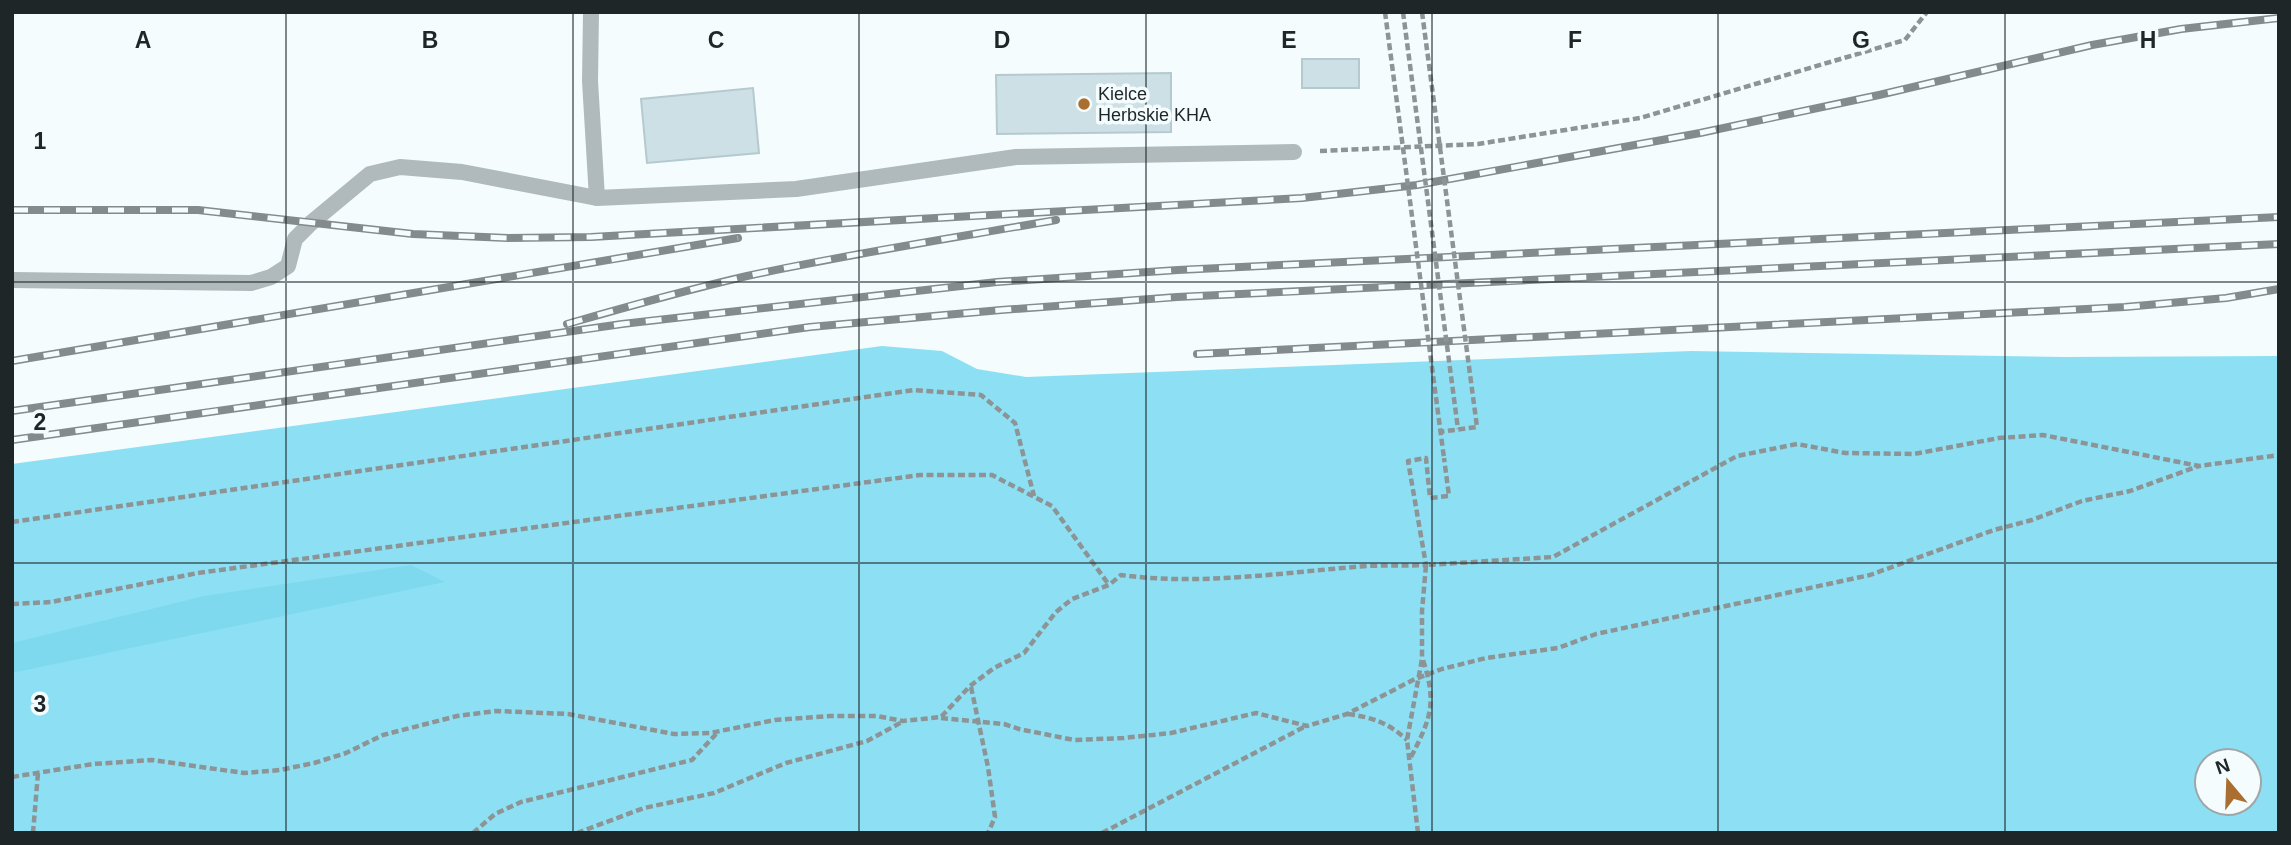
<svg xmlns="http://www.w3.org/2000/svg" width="2291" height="845" font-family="Helvetica,sans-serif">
	<rect width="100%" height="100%" fill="#f4fcfe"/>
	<!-- green -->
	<path fill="#8de0f4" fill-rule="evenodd" d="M882,346L942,351L977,369L1026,377L1691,351L2064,357L2279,356V833H12V464ZM2207,761H2249V803H2207Z"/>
	<!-- forest -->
	<path fill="#7ed9ef" d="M411,565L445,582L12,673V643L204,596Z"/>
	<!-- building -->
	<g fill="#cce0e6" stroke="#b5cacf" stroke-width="2">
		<rect x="1302" y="59" width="57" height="29"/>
		<path d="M1171,73V132L997,134L996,75Z"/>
		<path d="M753,88L759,153L647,163L641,99Z"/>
	</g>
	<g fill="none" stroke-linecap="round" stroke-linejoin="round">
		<!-- path -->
		<g stroke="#8c9496" stroke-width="4.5" stroke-dasharray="7 3.5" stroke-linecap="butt">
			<path d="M1320,151L1478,144L1640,118L1905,40L1927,12"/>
			<path d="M12,522L914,390L981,395L1015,423L1034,496"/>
			<path d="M12,604L51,602L198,573L920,475H992L1052,506L1109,585"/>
			<path d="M971,687L988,767L995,817L988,833"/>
			<path d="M1348,714C1374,718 1387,722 1407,740"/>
			<path d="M941,718L1004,724L1019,729L1074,740L1124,738L1171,733L1256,713L1307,726L1347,714L1415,679L1442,669L1486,658L1558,648L1596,634L1870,575L1994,530L2032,520L2082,501L2130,491L2199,466"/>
			<path d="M1411,757C1431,718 1437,703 1423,660"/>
			<path d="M12,777L93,764L152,760L244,773L280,770L314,763L346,753L383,735L457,716L496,711L568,714L674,734L710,733L775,720L830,716H877L903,721L941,717L970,686L994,668L1024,653L1056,612L1072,599L1109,585L1121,575C1203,586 1285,572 1367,566C1387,565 1406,566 1426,565L1408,461L1426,458L1430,498L1449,496L1444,458"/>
			<path d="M33,833L38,773"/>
			<path d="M473,833L495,814L521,802L692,760L716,734"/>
			<path d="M577,833L644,808L714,793L786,763L867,741L902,722"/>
			<path d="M1102,833L1306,726"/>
			<path d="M1418,833L1407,740L1422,659V611L1426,565L1553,557L1737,456L1797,444L1845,453L1914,454L1999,438L2043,435L2199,466L2279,455"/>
		</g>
		<!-- lane -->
		<g stroke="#b0b9bb" stroke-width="16">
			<path d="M591,12L590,81L597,198L796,189L1016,157L1294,152"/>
			<path d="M12,280L251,283L271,277L288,266L295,239L311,223L370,174L400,167L462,172L597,198"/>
		</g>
		<!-- rail casing -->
		<g stroke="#838b8d" stroke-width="8">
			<g id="rail">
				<path d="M12,210H198L413,234L508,238L591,237L1302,198L1417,185L1700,133L1879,95L2092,45L2181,29L2279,18"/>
				<path d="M567,324C626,307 686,290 747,276C849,254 953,238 1056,220"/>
				<path d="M1197,354L2125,307L2226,298L2279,289"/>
				<path d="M12,361L738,238"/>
				<path d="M12,411L622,324L997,282L1178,270L2279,217"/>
				<path d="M12,440L810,327L1001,310L1177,297L2279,244"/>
			</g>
		</g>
		<!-- rail -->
		<use href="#rail" stroke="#f4fcfe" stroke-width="5" stroke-dasharray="16" stroke-linecap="butt"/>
		<!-- path-bridge -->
		<g stroke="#8c9496" stroke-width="4.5" stroke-dasharray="7 3.5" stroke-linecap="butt">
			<path d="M1385,12L1444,458"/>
			<path d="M1403,12L1458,429"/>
			<path d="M1422,12L1477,427L1439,432"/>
		</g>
	</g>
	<!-- grid -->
	<path fill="none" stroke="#1e2628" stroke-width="2" stroke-opacity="0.55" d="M286,12V833M573,12V833M859,12V833M1146,12V833M1432,12V833M1718,12V833M2005,12V833M12,282H2279M12,563H2279"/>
	<!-- markers -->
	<circle fill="#aa6f30" stroke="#f4fcfe" stroke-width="2.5" cx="1084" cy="104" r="7"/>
	<g text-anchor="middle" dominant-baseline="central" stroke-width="7" stroke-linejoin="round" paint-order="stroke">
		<!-- poi labels -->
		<g font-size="18" fill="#1e2628" stroke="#f4fcfe" text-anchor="start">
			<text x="1098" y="94">Kielce<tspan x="1098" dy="21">Herbskie KHA</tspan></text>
		</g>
	</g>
	<g font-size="23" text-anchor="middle" font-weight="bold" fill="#1e2628" stroke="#f4fcfe" stroke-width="7" stroke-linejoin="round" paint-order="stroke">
		<text x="143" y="48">A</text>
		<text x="430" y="48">B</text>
		<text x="716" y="48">C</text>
		<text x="1002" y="48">D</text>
		<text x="1289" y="48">E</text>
		<text x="1575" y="48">F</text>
		<text x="1861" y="48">G</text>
		<text x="2148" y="48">H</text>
		<text x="40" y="149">1</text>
		<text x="40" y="430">2</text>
		<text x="40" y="712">3</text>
	</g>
	<!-- border -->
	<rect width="2291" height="845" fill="none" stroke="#1e2628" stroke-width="28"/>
	<!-- north arrow -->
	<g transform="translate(2228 782) rotate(341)"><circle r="33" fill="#f4fcfe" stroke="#9ea6a8" stroke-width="2"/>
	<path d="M0-5L12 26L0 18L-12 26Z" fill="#aa6f30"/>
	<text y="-10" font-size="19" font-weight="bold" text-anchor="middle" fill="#1e2628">N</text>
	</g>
</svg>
